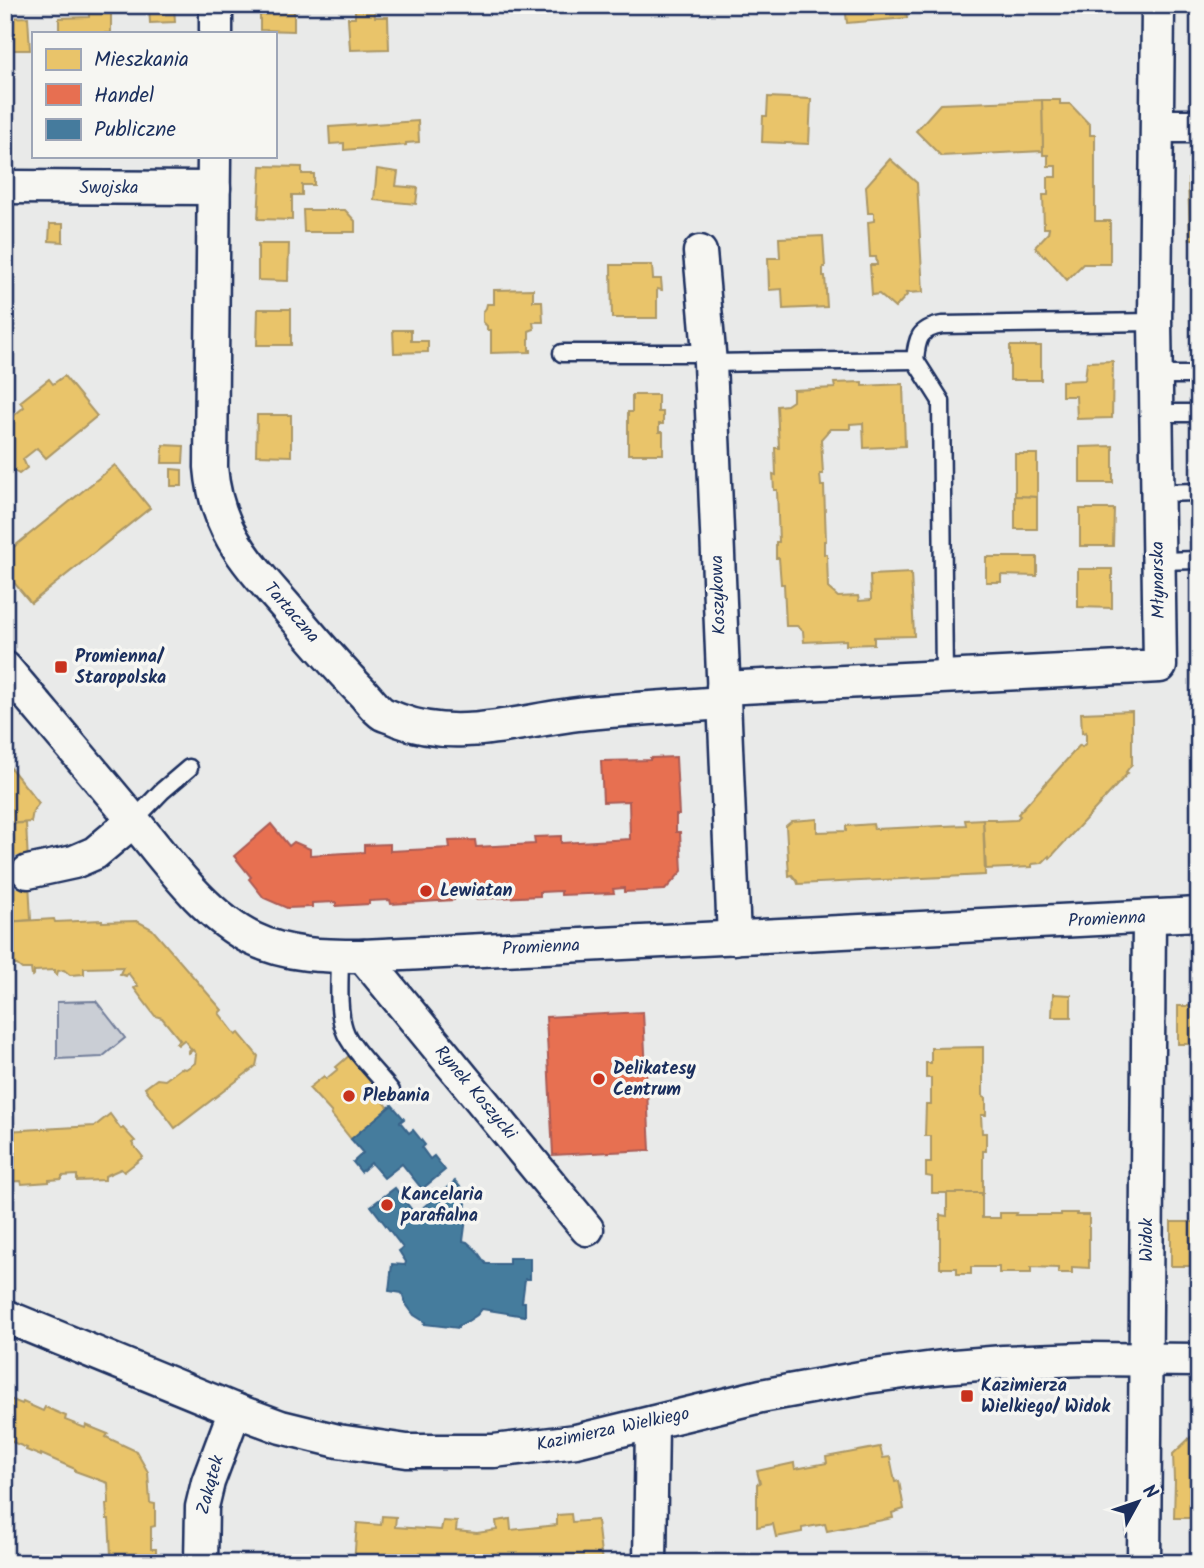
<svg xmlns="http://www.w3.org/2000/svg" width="1204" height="1568" font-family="Kalam,sans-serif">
	<rect width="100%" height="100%" fill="#e9eae9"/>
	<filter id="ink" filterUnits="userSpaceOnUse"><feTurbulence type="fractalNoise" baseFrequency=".0143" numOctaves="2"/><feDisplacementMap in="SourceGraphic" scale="14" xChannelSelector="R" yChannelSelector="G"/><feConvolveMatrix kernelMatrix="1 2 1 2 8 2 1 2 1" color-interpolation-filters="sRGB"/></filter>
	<g filter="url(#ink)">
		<!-- green -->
		<path fill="#caced5" stroke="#727e9a" stroke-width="2" d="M96,1001L125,1038L102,1057L57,1059V1002Z"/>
		<!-- homes -->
		<g fill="#e9c46a" stroke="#ab9766" stroke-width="2">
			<path d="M149,5H174L175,22L150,23Z"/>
			<path d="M260,5H294V31L260,30Z"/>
			<path d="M845,5H905L907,18L847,23Z"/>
			<path d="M355,7H374L375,17H388L389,49L350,50L348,18H355Z"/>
			<path d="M111,12V33H59V18L89,17V13Z"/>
			<path d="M28,17L30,50H5V18Z"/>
			<path d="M768,97L811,99L809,144L762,142L763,116H767Z"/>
			<path d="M1042,100H1060V104H1070L1090,125V135H1095V221H1110V264H1083L1067,280L1045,255L1044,257L1035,247L1048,233L1049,228H1044L1043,195H1048V177H1056V166H1048V155H1043Z"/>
			<path d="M1042,100L1043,151L941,156L916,131L940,104Z"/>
			<path d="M418,121L419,142L406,143V145L344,150V143L330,144L329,127Z"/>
			<path d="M890,159L917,183L923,292L906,293L907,295L895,308L879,294L872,295L870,265H877L876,257H870L868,222L874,221V213H868L866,186Z"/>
			<path d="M261,166L302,167V174H314V185H302V195H292V220L258,219Z"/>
			<path d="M377,169L398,172L396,186L418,188L416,204L374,200Z"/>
			<path d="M1188,179H1199V308H1194V295L1196,294V284H1198L1197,239H1190Z"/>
			<path d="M303,210H345L355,221V232H304Z"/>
			<path d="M50,224H63V242L49,241Z"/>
			<path d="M823,236L825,267H823V276H825L827,307L783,309L782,289L769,290L768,258H780L779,238Z"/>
			<path d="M258,244H289L288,281L258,280Z"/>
			<path d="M611,265H652L653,279H661L662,290L657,289V318H612Z"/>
			<path d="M533,289V301H542L543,322H533L534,329L529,331V350H531V352L491,353V330H487V326L483,322V312L486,308L487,304H494V290Z"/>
			<path d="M258,309H291V345H257Z"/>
			<path d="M1195,320H1199V351V337L1195,336Z"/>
			<path d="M393,330H411V341H428V352L394,353Z"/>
			<rect x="1010" y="346" width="31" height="34"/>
			<path d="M1113,361L1112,418L1077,419L1076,396H1062V381L1085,380L1087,362Z"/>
			<path d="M64,376L97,416L46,458L37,448L23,459L27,468L19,474L11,469L5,473V423L24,407L20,402L49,379L53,384Z"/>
			<path d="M862,382V386L903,384L905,446L864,448L863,423L850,424V429H830L821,439L823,474H820L821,486H824L826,541H824V554H827L828,588L838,597L858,596L859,601L871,600L870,575L911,573L914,636L874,637V644L846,645V640L804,642L803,631L797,626H786L784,584H781L779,558H776V542H779L777,490H774L773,474L776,475L775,448H779L777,406L787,405L793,401V390L835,388L834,383Z"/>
			<path d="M632,395H658V412H663V424H659V432H663V454H628V412H632Z"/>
			<path d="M257,415H291V456L256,455Z"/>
			<path d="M163,445L184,446L183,463H162Z"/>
			<path d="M1113,446V483H1080V447Z"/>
			<path d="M1015,454H1037V497L1015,496Z"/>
			<path d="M115,465L150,508L31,603L5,572V554Z"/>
			<path d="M171,469L182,470V486H171Z"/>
			<path d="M1015,496L1037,497V529H1015Z"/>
			<path d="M1080,509H1114L1113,546H1080Z"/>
			<path d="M986,557H1037V576L1001,575V582H986Z"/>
			<path d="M1078,569H1112V608L1078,607Z"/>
			<path d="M1195,631H1199V692L1193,685L1192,645H1195Z"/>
			<path d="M1132,711V764L1126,772L1128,773L1050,858L1049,856L1042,863L1032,864V867L986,869L983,819H995V821L1016,820L1020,816L1018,814L1080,745L1082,747L1086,743V732L1082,733L1081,713Z"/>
			<path d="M5,761L39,803L33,811L31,822L5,824Z"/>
			<path d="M817,819V832L846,831V826L873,824L874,829L966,825L965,820L983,819L985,875L798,884L797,881L792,875L789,876L786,826L792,821Z"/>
			<path d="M26,823L31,920L5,922V824Z"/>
			<path d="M54,919L55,922L102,920V922L137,921L152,929L222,1010L219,1013L236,1035L239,1033L258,1056L256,1066L175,1128L145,1088L157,1079L165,1080L181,1068L186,1069L195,1063L196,1054L193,1050L189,1053L188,1051L191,1049L184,1040L178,1045L176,1043L180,1040L162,1018L155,1016L134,988L138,986L128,973L126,976L120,974L123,967L84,968V974L70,975L64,970L58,971L57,975L55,974V970L34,971V975L32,976L31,969H22L17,965H12L11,973L5,974V922Z"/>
			<path d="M1053,994L1071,995V1017H1052Z"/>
			<rect x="1178" y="1006" width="21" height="38"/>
			<path d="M983,1047V1097L986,1098V1115H981L982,1133H986V1151H983V1193H932V1177L926,1176V1163H931V1136H925L926,1104H931V1078H926V1063H931V1048Z"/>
			<path d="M350,1055L370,1081L371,1080L383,1094L380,1097L389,1108L351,1139L331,1114L332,1113L309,1088L324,1076L326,1079L338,1069L336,1067Z"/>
			<path d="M110,1114L121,1129L123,1128L135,1141L132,1143L143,1157L124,1172L121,1169L105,1176V1180L77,1181V1175L62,1176V1179L49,1180V1182L22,1184L21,1181L5,1182V1131L95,1126Z"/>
			<path d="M947,1193H982V1218H1000V1213H1017L1016,1215H1061V1213H1077V1215H1089V1268L1072,1267V1273H1058V1268L1031,1267V1273H999V1267H971V1274H957V1268H940V1215L947,1216Z"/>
			<path d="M1171,1222H1199V1275L1194,1274V1266H1171Z"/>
			<path d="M5,1397L22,1404L23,1402L43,1411L45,1407L66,1416L65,1420L85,1428L86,1425L108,1434L106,1437L136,1451L148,1472L150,1503L155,1504V1526L151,1527V1549H156V1563H109V1555H111L109,1519H107L106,1504H109L108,1483L75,1471V1469L41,1454V1456L26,1450L27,1448L5,1439Z"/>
			<path d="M1195,1433H1199V1518H1174L1175,1480H1174L1173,1454Z"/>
			<path d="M880,1447L883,1458L890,1457L895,1482L899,1481L904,1509L892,1513L893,1518L827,1531L825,1524L802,1528V1532L776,1537L773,1524L757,1527V1484L760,1483L757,1471L794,1463L795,1469L827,1463L826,1457Z"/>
			<path d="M571,1514L572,1522L597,1520L602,1563H354L357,1523L381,1525L382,1516L396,1517L395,1527L441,1530L443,1521L457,1522L456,1531L477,1533L497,1530L496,1521L510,1519L511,1530L557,1525V1515Z"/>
		</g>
		<!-- shops -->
		<g fill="#e76f51" stroke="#aa5c55" stroke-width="2">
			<path d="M676,757L679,815H676V832H680L682,871L665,890L624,892V888L613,889L614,893L561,895V891L540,892V896L476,899V895L454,896V900L391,904L390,900L369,901V904L336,906V902L312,903V907L287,908L264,898L249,879L251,877L234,856L271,824L289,846L294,842L310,849V855L364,852V845L390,844V851L450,848L449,841L475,840L476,847L535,844L534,837L561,836V843L630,839L629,801L603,802L601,761L650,760V758Z"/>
			<path d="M643,1012L650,1150L553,1155L546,1017Z"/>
		</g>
		<!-- public -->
		<g fill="#457b9d" stroke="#38648a" stroke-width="2">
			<path d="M392,1105L404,1119L400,1122L409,1133L413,1130L425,1145L422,1148L430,1159L434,1156L445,1170L422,1189L402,1164L384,1178L371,1163L361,1172L353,1162L363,1153L351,1139Z"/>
			<path d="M455,1181L467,1195L460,1201L466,1203L465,1210L467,1211L463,1241L467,1242L476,1250L486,1264H509V1258H530V1279H525L522,1302H525V1316L482,1309L477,1315L468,1321L458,1326V1328L424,1324L425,1322L414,1315L406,1304L402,1293L389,1291L392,1264L405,1265L406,1262L399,1251L403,1248L371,1206L395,1188L415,1214Z"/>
		</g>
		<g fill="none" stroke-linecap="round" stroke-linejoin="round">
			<!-- minor-tunnel -->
			<path stroke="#c0c5cd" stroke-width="32" stroke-dasharray="32 16" stroke-linecap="butt" d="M5,872H28"/>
			<!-- service casing -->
			<g stroke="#1b2f5e" stroke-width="21">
				<g id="service">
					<path d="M562,353H710"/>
					<path d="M915,360L941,401L944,676"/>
					<path d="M710,363L915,360C917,338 919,329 942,325L1155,322"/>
					<path d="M1156,375H1199"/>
					<path d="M1157,413H1199"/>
					<path d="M1158,493L1199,492"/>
					<path d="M1159,561L1199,560"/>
					<path d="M133,821L162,791L189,768"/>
					<path d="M340,956C340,978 337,1008 344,1029C350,1048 378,1074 391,1091"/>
				</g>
			</g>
			<!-- minor casing -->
			<g stroke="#1b2f5e" stroke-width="37">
				<g id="minor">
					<path d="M216,33V5"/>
					<path d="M1158,126H1199"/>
					<path d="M214,156L211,467C216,531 247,562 287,608C311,636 335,665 361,691C368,698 375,709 383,714C388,716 394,718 398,720C459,744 524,719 587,713C632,709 678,706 724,703"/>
					<path d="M5,187L214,188"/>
					<path d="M700,252L710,363L734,938"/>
					<path d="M5,668C48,719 91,769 133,820C166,860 205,916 253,939C288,956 324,956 363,956L1199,914"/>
					<path d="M723,688L1160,666L1155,322L1158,5"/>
					<path d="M28,872L74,862L95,853L133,821"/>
					<path d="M363,956L587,1229"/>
					<path d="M5,1316L235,1410L281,1427L338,1441L407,1451H494L576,1441L761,1396L866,1377L942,1367L1003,1362L1085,1359L1199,1360"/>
					<path d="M201,1563L202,1507L208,1482L235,1410"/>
					<path d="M650,1563L652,1423"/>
					<path d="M1144,1563L1149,918"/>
				</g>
			</g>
			<!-- service -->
			<use href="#service" stroke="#f6f6f2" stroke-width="16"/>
			<!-- minor -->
			<use href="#minor" stroke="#f6f6f2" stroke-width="32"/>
		</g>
	</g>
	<!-- markers -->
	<g fill="#c8321e" stroke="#f6f6f2" stroke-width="2.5">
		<rect x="54" y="660" width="14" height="14" rx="3.5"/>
		<circle cx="426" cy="891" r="7"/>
		<circle cx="599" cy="1079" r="7"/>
		<circle cx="349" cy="1096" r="7"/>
		<circle cx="387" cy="1205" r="7"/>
		<rect x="960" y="1389" width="14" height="14" rx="3.5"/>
	</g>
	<g text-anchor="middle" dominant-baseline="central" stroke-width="7" stroke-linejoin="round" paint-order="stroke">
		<!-- street labels -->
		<g font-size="18" fill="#1b2f5e" stroke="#f6f6f2">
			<text x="109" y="188">Swojska</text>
			<text transform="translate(1159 580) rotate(-91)">Młynarska</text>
			<text transform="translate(719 595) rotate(-92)">Koszykowa</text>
			<text transform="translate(291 613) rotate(49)">Tartaczna</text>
			<text transform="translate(1107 920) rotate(-3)">Promienna</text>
			<text transform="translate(541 948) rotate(-3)">Promienna</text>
			<text transform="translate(475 1093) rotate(50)">Rynek Koszycki</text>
			<text transform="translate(1147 1240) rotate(-90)">Widok</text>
			<text transform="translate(613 1430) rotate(-12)">Kazimierza Wielkiego</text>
			<text transform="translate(211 1485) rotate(-75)">Zakątek</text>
		</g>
		<!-- poi labels -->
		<g font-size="18" font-weight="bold" fill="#1b2f5e" stroke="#f6f6f2" text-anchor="start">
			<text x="75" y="657">Promienna/<tspan x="75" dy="21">Staropolska</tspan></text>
			<text x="440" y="891">Lewiatan</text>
			<text x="613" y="1069">Delikatesy<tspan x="613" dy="21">Centrum</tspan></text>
			<text x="363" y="1096">Plebania</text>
			<text x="401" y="1195">Kancelaria<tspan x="401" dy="21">parafialna</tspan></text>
			<text x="981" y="1386">Kazimierza<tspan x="981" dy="21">Wielkiego/ Widok</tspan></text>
		</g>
	</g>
	<!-- margin -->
	<rect width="1204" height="1568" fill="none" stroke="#f6f6f2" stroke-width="28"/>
	<rect x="14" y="14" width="1176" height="1540" fill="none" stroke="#1b2f5e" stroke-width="2.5" filter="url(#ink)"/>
	<!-- legend -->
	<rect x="32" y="32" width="245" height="126" fill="#f6f6f2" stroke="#9ea6b7" stroke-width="2"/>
	<rect x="46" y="49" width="35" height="21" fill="#e9c46a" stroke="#9ea6b7" stroke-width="2"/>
	<text x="94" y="66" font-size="21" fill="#1b2f5e">Mieszkania</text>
	<rect x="46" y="84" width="35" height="21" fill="#e76f51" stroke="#9ea6b7" stroke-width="2"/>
	<text x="94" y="102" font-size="21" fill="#1b2f5e">Handel</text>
	<rect x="46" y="119" width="35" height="21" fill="#457b9d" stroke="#9ea6b7" stroke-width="2"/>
	<text x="94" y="136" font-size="21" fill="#1b2f5e">Publiczne</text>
	<!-- north arrow -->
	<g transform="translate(1138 1502) rotate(50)" stroke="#f6f6f2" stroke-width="5" paint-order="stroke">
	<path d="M0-5L12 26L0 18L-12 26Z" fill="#1b2f5e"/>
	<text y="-10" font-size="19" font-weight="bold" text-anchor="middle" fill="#1b2f5e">N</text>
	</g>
</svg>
